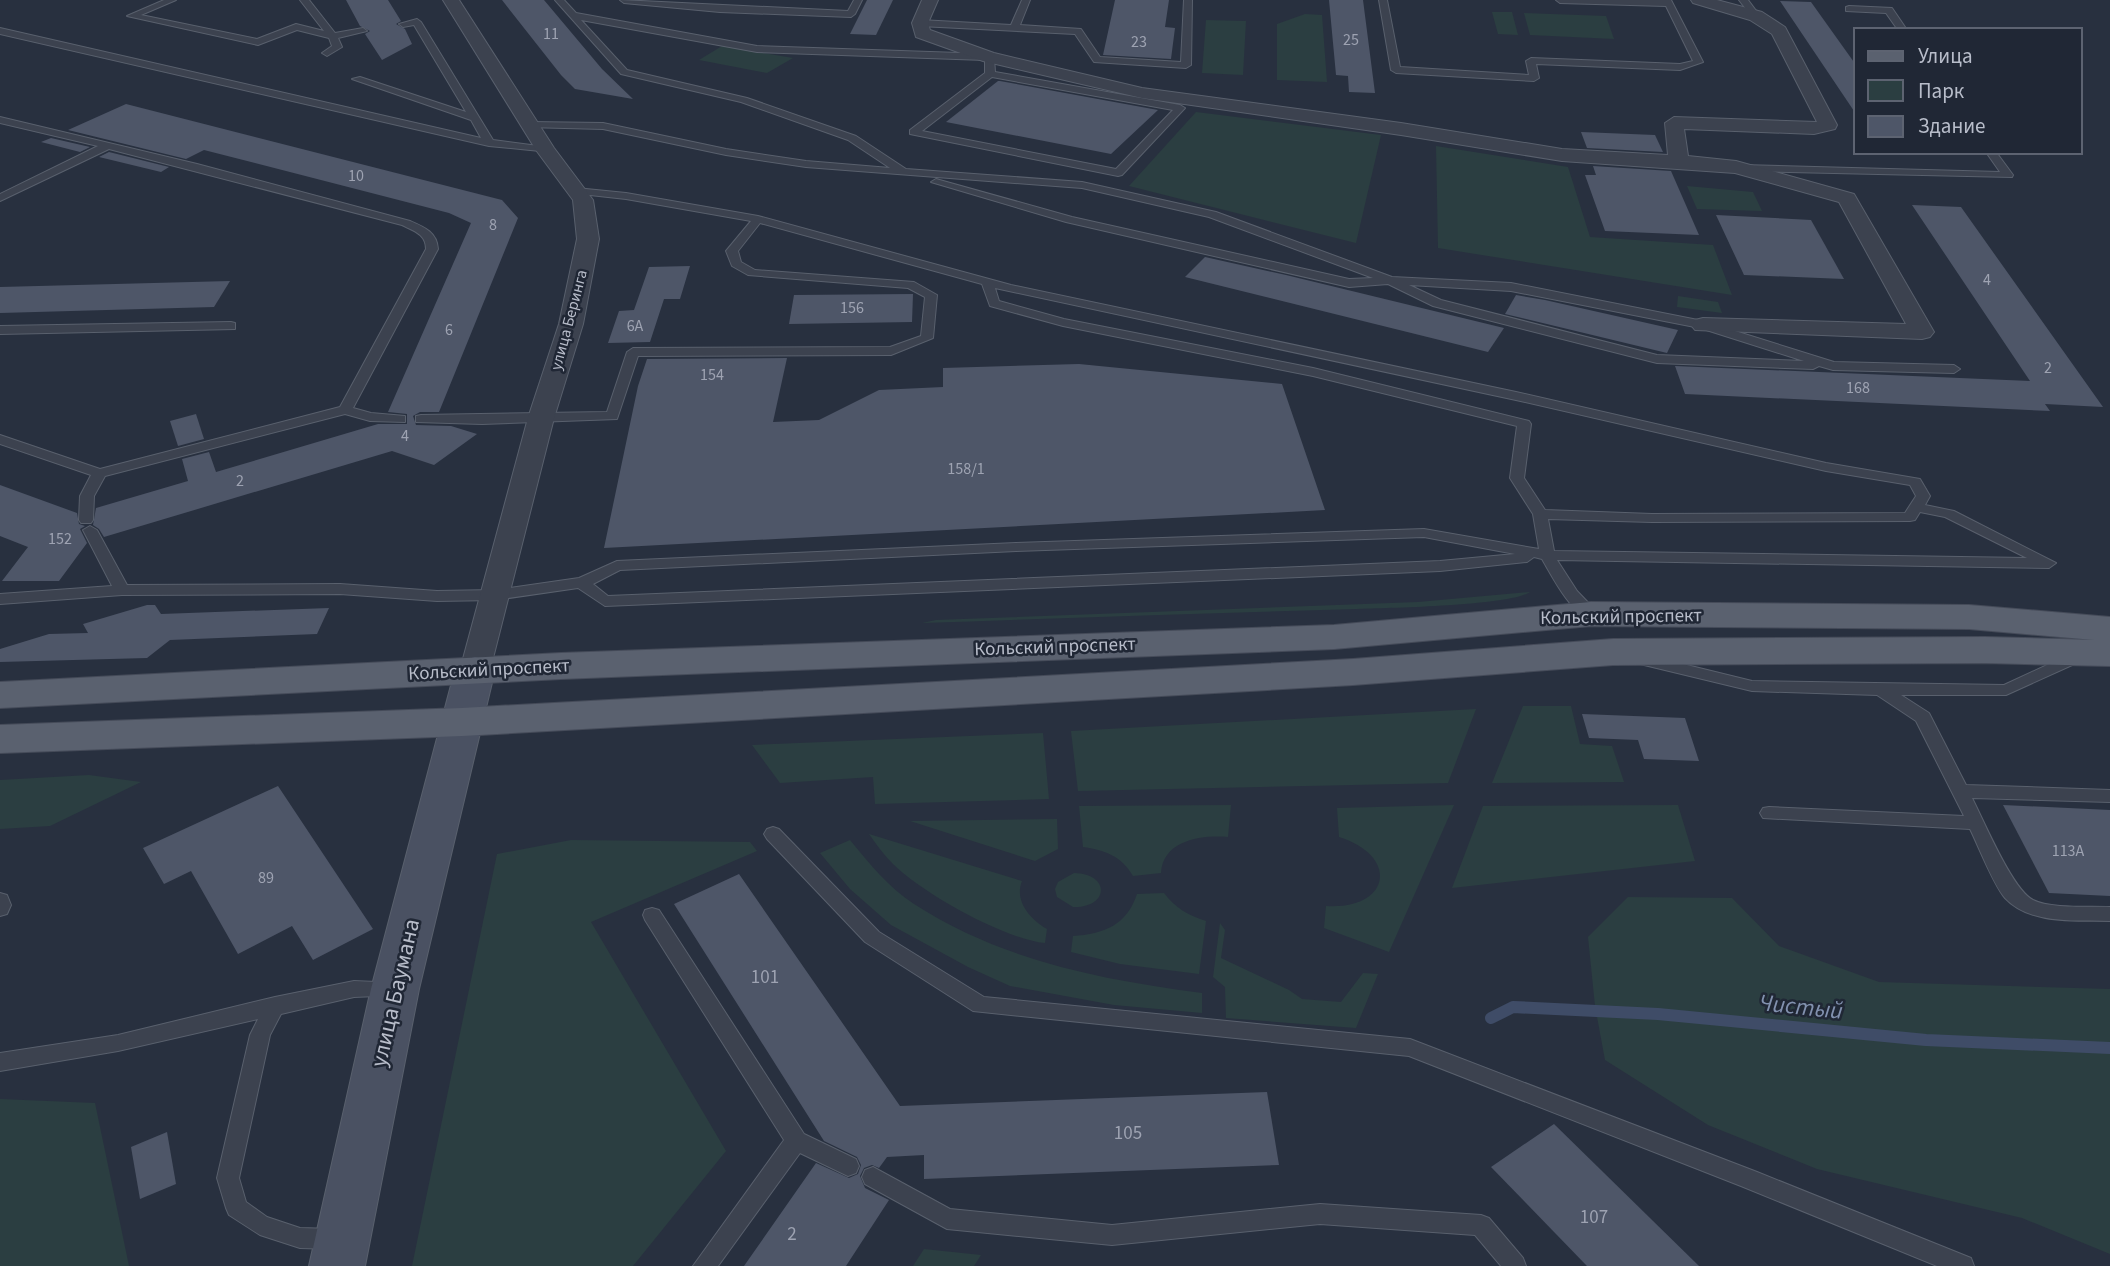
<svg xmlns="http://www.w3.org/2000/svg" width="2110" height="1266" font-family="'Source Sans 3',sans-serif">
	<rect width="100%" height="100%" fill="#28303f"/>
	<!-- green -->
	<g fill="#2b3e41">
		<path d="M1492,12H1512L1518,35L1498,34Z"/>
		<path d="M1524,13L1606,16L1614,39L1530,35Z"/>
		<path d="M1305,14L1322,15L1327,82L1277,80V24Z"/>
		<path d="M1206,20L1246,21L1243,75L1202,73Z"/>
		<path d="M722,46L793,58L767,73L699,60Z"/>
		<path d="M1196,112L1381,135L1356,243L1129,186Z"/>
		<path d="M1436,146L1568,167L1590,237L1713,245L1732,295L1438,248Z"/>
		<path d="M1687,186L1753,192L1762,211L1697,209Z"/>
		<path d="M1678,296L1718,302L1722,313L1677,307Z"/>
		<path d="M1530,592C1510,606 1388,608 1357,609C1212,613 1067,618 922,623L936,620L1418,602Z"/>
		<path d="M1523,706H1571L1580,744L1612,746L1624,782L1492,783Z"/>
		<path d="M1476,709L1448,783L1078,791L1071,731Z"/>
		<path d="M1043,733L1049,799L875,804L873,777L780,783L752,745Z"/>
		<path d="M89,775L141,782L50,826L0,829V780Z"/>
		<path d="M1231,805L1228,837C1202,835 1163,840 1161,873L1133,876C1122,856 1104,850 1083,847L1079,806Z"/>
		<path d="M1454,805L1389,952L1324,928L1326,906C1391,910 1400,856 1339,837L1337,808Z"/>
		<path d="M1678,805L1695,861L1452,888L1483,806Z"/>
		<path d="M1057,819L1058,849L1035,861L910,821Z"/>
		<path d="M869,834L1022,881C1014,901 1030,919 1047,929L1045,943C1004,939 922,893 893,864C884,855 876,844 869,834Z"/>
		<path d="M571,840L750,842L757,851L591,922L726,1151L633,1266H412L497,854Z"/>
		<path d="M850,840C869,863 889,888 914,904C1003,961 1099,979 1202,993V1013L1114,1005L1010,986L968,967L891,925L850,889L820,853Z"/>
		<path d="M1074,873C1111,874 1109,908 1073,907L1057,897L1055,889L1058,882Z"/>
		<path d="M1164,893C1175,908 1188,915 1206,921L1199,974L1120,964L1071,952L1073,936C1104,934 1127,925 1137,894Z"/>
		<path d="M1628,897L1732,898L1779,946L1879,982L2110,989V1254L2022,1218L1817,1169L1708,1125L1605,1060L1595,1006L1588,937Z"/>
		<path d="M1220,923L1225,930L1221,958L1289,990L1302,999L1341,1002L1363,973L1378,974L1356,1028L1226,1018L1225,987L1213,977Z"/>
		<path d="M0,1099L95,1103L129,1266H0Z"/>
		<path d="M924,1249L981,1255L974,1266H913Z"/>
	</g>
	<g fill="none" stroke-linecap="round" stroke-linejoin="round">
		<!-- stream -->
		<path stroke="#3f4c67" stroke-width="12" d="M1491,1018L1513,1007L1658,1014L1926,1040L2110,1048"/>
	</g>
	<!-- building -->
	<g fill="#4e5668">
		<path d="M346,0H388L401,21L396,24L405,29L412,44L382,60L365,34L370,31L360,26Z"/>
		<path d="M502,0H544L602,69L633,99L575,89L561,75Z"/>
		<path d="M867,0H893L876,35L850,34Z"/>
		<path d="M1115,0H1169L1165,27L1175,28L1171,59L1103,55Z"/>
		<path d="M1329,0H1363L1375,93L1349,92L1348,76L1336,75Z"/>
		<path d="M1780,1L1811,2L1856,65V114Z"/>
		<path d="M998,81H1000L1158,110L1111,154L946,122Z"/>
		<path d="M126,104L502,200L518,218L439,412H420L413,416L416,425L451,426L477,434L434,465L392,451L104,537L99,529L93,525L96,508L188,481L182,459L209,452L216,472L378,424H407V414L388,412L471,223L449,213L204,150L186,159L68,130Z"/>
		<path d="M1581,132L1655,135L1663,152L1587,148Z"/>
		<path d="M51,138L90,147L80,152L41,142Z"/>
		<path d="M109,152L169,167L161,172L99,157Z"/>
		<path d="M1593,166L1671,171L1699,235L1605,231L1585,175H1596Z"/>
		<path d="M1912,205L1961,207L2103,407L2045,404L2040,397L2050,411L1685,394L1675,366L2030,381Z"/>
		<path d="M1716,215L1811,220L1844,279L1744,275Z"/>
		<path d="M1205,257L1286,275L1504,328L1488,352L1185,277Z"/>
		<path d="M690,266L680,299H664L650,342L608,343L619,311L634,310L649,267Z"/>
		<path d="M230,281L214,307L0,313V287Z"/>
		<path d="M913,294L912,322L789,324L794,295Z"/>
		<path d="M1516,295L1545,300L1678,330L1667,353L1505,314Z"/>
		<path d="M787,358L773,422L819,420L879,390L943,387V368L1079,364L1282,384L1325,510L604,548L638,386L647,359Z"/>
		<path d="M196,414L204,439L178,446L170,421Z"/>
		<path d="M0,485L77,513L79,524L85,526L80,529L87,543L59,581H2L28,547L0,536Z"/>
		<path d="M147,605H155L161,614L329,608L317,634L170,640L147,658L0,662V649L49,634L88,633L83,624Z"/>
		<path d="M1582,714L1685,718L1699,761L1644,759L1638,740L1589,738Z"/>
		<path d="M278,786L373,929L313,960L292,926L238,954L191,871L164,884L143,848Z"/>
		<path d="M2003,805L2110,810V896L2049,893Z"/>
		<path d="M739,874L900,1106L1267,1092L1279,1165L924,1179V1155L887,1157L879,1168L872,1165L864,1168L860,1176L865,1188L889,1200L846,1266H744L816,1163L849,1178L858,1174L861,1165L857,1157L824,1141L674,904Z"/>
		<path d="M1554,1124L1699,1266H1587L1491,1167Z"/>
		<path d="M167,1132L176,1184L140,1199L131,1147Z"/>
	</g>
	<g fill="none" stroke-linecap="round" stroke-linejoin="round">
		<!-- lane casing -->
		<g stroke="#59606d" stroke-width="2">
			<g id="lane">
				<path d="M164,0H176L141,15L257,39L296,24L324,31L300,0H309L335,33L363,28L367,31L338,38L342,47L327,56L322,53L332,46L329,38L297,30L258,45L127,16Z"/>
				<path d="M555,0H564L576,13L757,46L989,54L994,57L995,72L1180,105L1185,108L1122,175L1118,176L910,134V130L985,73V60L757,52L581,20L627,70L747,98L856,136L906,169L1082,182L1216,212L1392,277L1511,283L1703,321L1834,362L1954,365L1960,369L1954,373L1833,370L1819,366L1813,369L1657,363L1433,306L1388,284L1349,287L1066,222L931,182L936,179L1072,217L1349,279L1373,278L1209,217L1082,188L806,167L726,155L603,129L526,127L525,125L530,122L603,123L726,149L806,161L890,168L848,140L741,102L621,74ZM992,77L1173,110L1116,169L922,131ZM1409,285L1511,291L1700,328L1804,361L1657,355L1441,300Z"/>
				<path d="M620,0L848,11L854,0H862L855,14L851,17L720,12L624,3Z"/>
				<path d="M1022,0H1030L1020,25L1081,29L1100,57L1181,62L1184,0H1192L1191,65L1186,68L1094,62L1075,34L920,26L916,23L920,20L1011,25Z"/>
				<path d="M1379,0H1387L1400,67L1529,75L1526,61L1531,58L1680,64L1693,61L1666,6L1560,3L1556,0H1671L1703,62L1680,70L1536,64L1539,78L1534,81L1396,73L1391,70Z"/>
				<path d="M1739,0H1748L1760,16L1759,18H1753Z"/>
				<path d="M1849,6L1892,8L1907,30H1898L1886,13L1846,11V7Z"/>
				<path d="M417,19L421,22L493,140L546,147L550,148V152L489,146L0,34V28L481,138L471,120L352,79L360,77L466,112L414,25L403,27L399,24Z"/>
				<path d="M0,117L197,164L410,221C424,227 437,232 438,249L353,408L371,413L405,416V422L370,421L345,414L105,476L94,496L93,520L91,523H81L79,520L80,496L91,475L0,444V435L100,469L340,407L426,249C426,234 414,231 402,225L109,149L0,201V194L98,146L0,123Z"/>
				<path d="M1986,152H1996L2013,175L2012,177L1742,171L1737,168L1742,165L2000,172Z"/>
				<path d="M576,188L626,193L758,216L1011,285L1516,392L1826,463L1920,479L1930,496L1925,505L1954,511L2056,563L2049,568L1557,560L1577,591L1599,614L1591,619C1571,614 1552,576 1542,559L1534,557L1527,562L1440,571L605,606L578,588L495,600L437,601L340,594L122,595L0,604V594L112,586L83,530L90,526L97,530L127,585L340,584L437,591L495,590L579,578L617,561L1016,543L1424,529L1539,549L1533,514L1510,478L1517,426L1313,376L1063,326L990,306L982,284L760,223L738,251L741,262L755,270L914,282L937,295L933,338L891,355L638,356L617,419L482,424L416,422V416L421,415L607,412L627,352L633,348L890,347L921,336L925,297L908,288L748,275L732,266L726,251L751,221L626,199L572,193V189ZM995,288L1516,400L1826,471L1910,485L1916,496L1905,513L1652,514L1545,510L1524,478L1531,424L1529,421L1313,368L1064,319L999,301ZM1920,512L1945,517L2027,558L1554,551L1548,519L1652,522L1910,521L1915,520ZM1424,537L1515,554L1440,561L608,596L593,584L620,570L1016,551Z"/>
				<path d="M231,322L235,323V329L0,334V326Z"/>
				<path d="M2075,652L2081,653L2083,657L2081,661L2006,695H1901L1929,713L1966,785L2110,790V802L1972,798C1984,821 2012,889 2033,900C2051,909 2090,906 2110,907V921C2076,920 2030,925 2005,898C1993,884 1979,847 1970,829L1763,818L1760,813L1763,808L1769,807L1964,816L1916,721L1877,695L1752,691L1640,664L1638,660L1646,655L1752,681L2004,685Z"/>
				<path d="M773,827L779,829L879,932L984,997L1410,1039L1757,1172L1971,1258L1974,1266H1937L1741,1186L1409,1056L973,1011L865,942L767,839L764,834L767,829Z"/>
				<path d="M0,893L7,895L11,905L7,914L0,916Z"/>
				<path d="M652,908L659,910L804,1134L856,1159L859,1166L856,1173L848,1176L800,1153L718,1266H693L784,1140L645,920L643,915L645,910Z"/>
				<path d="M354,981L399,983L402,989L399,995L354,997L281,1014L270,1035L239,1178L246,1202L267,1217L300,1228L334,1229L342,1232L345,1239L342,1246L334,1249L300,1248L260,1235L229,1215L226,1208L217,1178L250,1035L258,1019L118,1051L0,1071V1053L118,1035L275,997Z"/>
				<path d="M873,1167L950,1209L1112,1225L1320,1204L1481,1215L1489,1218L1523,1258L1526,1266H1501L1475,1235L1320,1224L1112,1245L947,1229L865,1184L862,1177L865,1170Z"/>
			</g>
		</g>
		<!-- street casing -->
		<g stroke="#59606d" stroke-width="2">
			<g id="street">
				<path d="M443,0H459L554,148L593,200L599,239L583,324L554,418L490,670L486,677L475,680L464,677L460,670L528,418L559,324L577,239L573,200L536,150Z"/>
				<path d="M922,0H938L928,23L930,30L994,53L1142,88L1401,123L1562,149L1668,155L1665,123L1674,117L1817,122L1772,34L1750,20L1693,3L1691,0H1717L1762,12L1785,27L1837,125L1835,129L1814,134L1684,129L1688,156L1736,161L1854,194L1934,332L1930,337L1922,339L1695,330L1691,325L1695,320L1703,318L1906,324L1839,202L1735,173L1562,161L1401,135L1142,98L983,61L916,37L912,23Z"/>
			</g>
		</g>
		<!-- secondary casing -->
		<g stroke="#59606d" stroke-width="2">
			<path id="secondary" d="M475,657L489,661L495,670L419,989L365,1266H309L371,989L455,670L461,661Z"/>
		</g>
		<!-- primary casing -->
		<g stroke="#454b59" stroke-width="2">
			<path id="primary" d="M1591,602L1969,605L2110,617V666L1985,663L1613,665L1353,685L462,736L0,753V725L462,708L1353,659L1613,639L1985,637L2094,640L1969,629L1591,626L1334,649L561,679L0,708V682L561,653L1334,625Z"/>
		</g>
		<!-- lane -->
		<use href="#lane" fill="#3c424f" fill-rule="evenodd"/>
		<!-- street -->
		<use href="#street" fill="#3c424f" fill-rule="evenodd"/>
		<!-- secondary -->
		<use href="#secondary" fill="#4a5162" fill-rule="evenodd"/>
		<!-- primary -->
		<use href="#primary" fill="#5a616f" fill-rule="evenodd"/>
	</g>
	<g text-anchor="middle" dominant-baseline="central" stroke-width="5" stroke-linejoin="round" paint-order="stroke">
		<!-- number labels -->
		<g font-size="16" fill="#9ea3b2">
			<text x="551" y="34">11</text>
			<text x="1351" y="40">25</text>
			<text x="1139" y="42">23</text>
			<text x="356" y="176">10</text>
			<text x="493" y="225">8</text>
			<text x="1987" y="280">4</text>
			<text x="852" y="308">156</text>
			<text x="635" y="326">6А</text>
			<text x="449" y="330">6</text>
			<text x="2048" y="368">2</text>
			<text x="712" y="375">154</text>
			<text x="1858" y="388">168</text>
			<text x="405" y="436">4</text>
			<text x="966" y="469">158/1</text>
			<text x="240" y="481">2</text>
			<text x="60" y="539">152</text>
			<text x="2068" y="851">113А</text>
			<text x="266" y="878">89</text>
		</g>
		<!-- far-street labels -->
		<g font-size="16" fill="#b8bdca" stroke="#202735">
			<text transform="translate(569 320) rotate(-75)">улица Беринга</text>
		</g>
		<!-- street labels -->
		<g font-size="19" fill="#b8bdca" stroke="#202735">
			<text transform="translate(1621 617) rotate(-1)">Кольский проспект</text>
			<text transform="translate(1055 647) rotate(-2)">Кольский проспект</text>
			<text transform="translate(489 670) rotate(-3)">Кольский проспект</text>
		</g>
		<!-- near-number labels -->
		<g font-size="19" fill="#9ea3b2">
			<text x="765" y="977">101</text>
			<text x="1128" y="1133">105</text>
			<text x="1594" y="1217">107</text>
			<text x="792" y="1234">2</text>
		</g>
		<!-- near-street labels -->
		<g font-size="23" fill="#b8bdca" stroke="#202735">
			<text transform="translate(395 993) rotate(-77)">улица Баумана</text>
		</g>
		<!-- near-water labels -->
		<g font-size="24" font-style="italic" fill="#8291af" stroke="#202735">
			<text transform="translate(1801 1007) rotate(6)">Чистый</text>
		</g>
	</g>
	<!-- legend -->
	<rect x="1854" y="28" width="228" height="126" fill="#202735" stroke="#5d6371" stroke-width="2"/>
	<rect x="1868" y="51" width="35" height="10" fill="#5a616f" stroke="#5d6371" stroke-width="2"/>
	<text x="1918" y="63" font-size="21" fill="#b8bdca">Улица</text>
	<rect x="1868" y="80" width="35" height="21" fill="#2b3e41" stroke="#5d6371" stroke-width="2"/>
	<text x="1918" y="98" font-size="21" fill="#b8bdca">Парк</text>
	<rect x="1868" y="116" width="35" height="21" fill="#4e5668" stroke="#5d6371" stroke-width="2"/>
	<text x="1918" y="133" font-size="21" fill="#b8bdca">Здание</text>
</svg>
